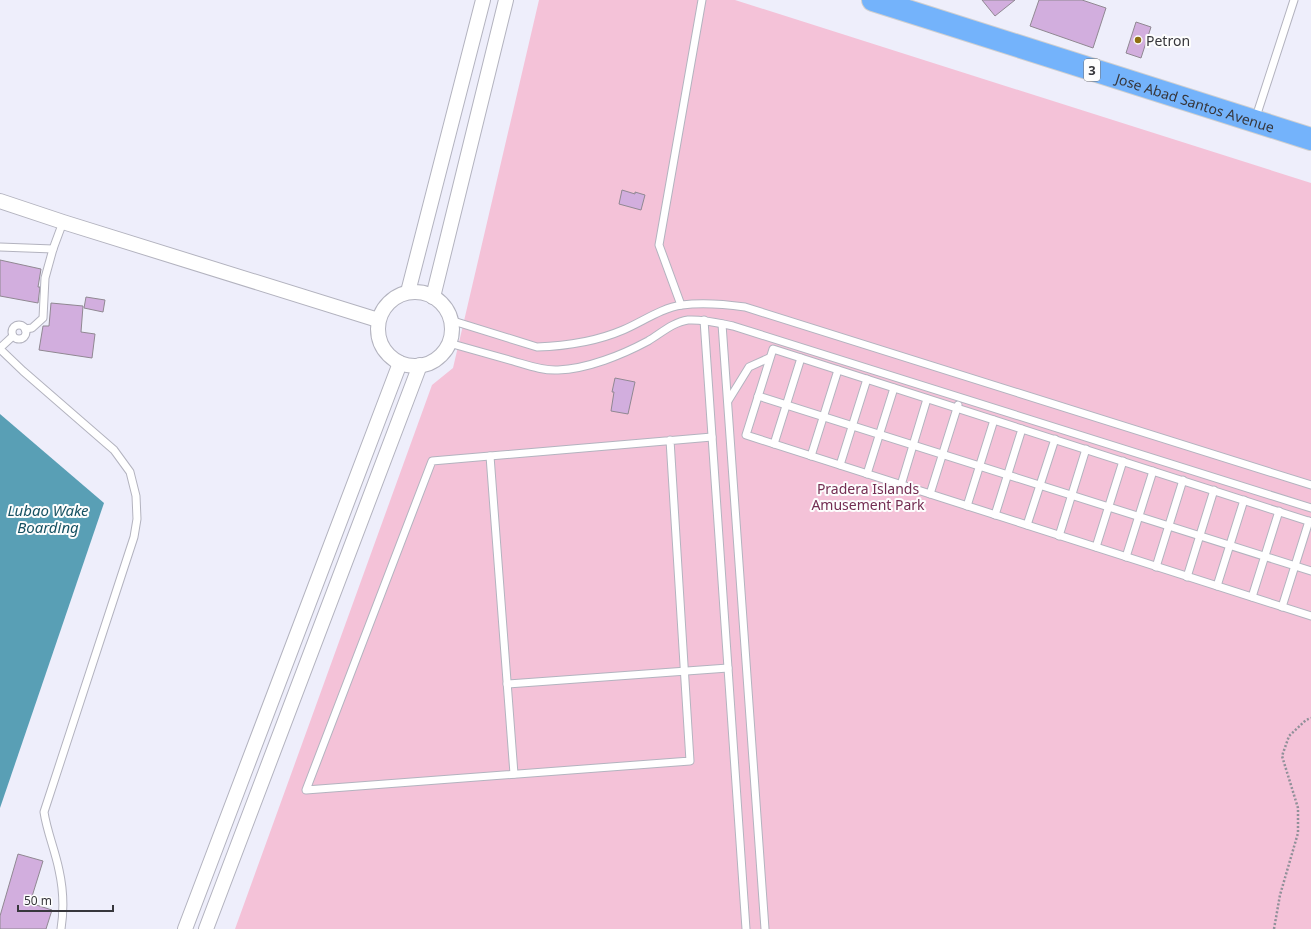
<svg xmlns="http://www.w3.org/2000/svg" width="1311" height="929" font-family="'Noto Sans',sans-serif">
	<rect width="100%" height="100%" fill="#eeeefb"/>
	<!-- green -->
	<path fill="#f4c2d8" d="M539,0H735L1311,183V929H235L432,385L453,368Z"/>
	<!-- water -->
	<path fill="#599fb5" d="M0,414L104,503L0,808Z"/>
	<!-- building -->
	<g fill="#d2aede" stroke="#908892">
		<path d="M982,0H1015L995,16Z"/>
		<path d="M1039,0H1082L1106,8L1093,48L1030,26Z"/>
		<path d="M1136,22L1151,27L1141,58L1126,53Z"/>
		<path d="M622,190L635,194V192L645,195L641,210L619,204Z"/>
		<path d="M0,260L41,269L38,287H40L38,303L0,296Z"/>
		<path d="M86,297L105,300L103,312L84,308Z"/>
		<path d="M51,303L83,306L81,332L95,334L92,358L39,350L43,326H49Z"/>
		<path d="M615,378L635,382L628,414L611,411L614,392H612Z"/>
		<path d="M18,854L43,861L30,903L52,910L46,929H0V916Z"/>
	</g>
	<g fill="none" stroke-linecap="round" stroke-linejoin="round">
		<!-- lane casing -->
		<g stroke="#b3b3bf" stroke-width="9">
			<g id="lane">
				<path d="M1255,120L1294,0"/>
				<path d="M0,247L53,249"/>
				<path d="M681,305L659,245L702,0"/>
				<path d="M450,320L537,347C567,346 595,342 623,330C642,322 661,308 682,305C703,302 724,304 745,307L1311,485"/>
				<path d="M704,320L746,929"/>
				<path d="M722,324L765,929"/>
				<circle cx="19" cy="332" r="7"/>
				<path d="M25,329L32,328L43,318L45,278L53,249L63,222"/>
				<path d="M449,343C470,349 492,355 513,361C527,365 543,371 558,370C587,369 622,355 648,341C660,334 673,322 688,320C704,319 718,323 733,326L1311,508"/>
				<path d="M0,348L13,336"/>
				<path d="M0,349L23,371L114,450L130,472L136,496L137,519L134,537L44,812C47,832 55,850 59,870C63,888 64,910 61,929"/>
				<path d="M758,396L1311,571"/>
				<path d="M728,401L749,367L769,358"/>
				<path d="M670,440L690,761L306,790L432,461L712,437"/>
				<path d="M774,444L801,358"/>
				<path d="M490,456L514,774"/>
				<path d="M811,456L838,370"/>
				<path d="M840,465L867,379"/>
				<path d="M867,474L894,388"/>
				<path d="M901,485L927,399"/>
				<path d="M930,494L958,405"/>
				<path d="M967,506L994,420"/>
				<path d="M995,515L1022,429"/>
				<path d="M1311,522L773,349L746,435L1311,616"/>
				<path d="M1027,525L1055,439"/>
				<path d="M1059,536L1086,449"/>
				<path d="M1096,547L1123,461"/>
				<path d="M1126,557L1153,471"/>
				<path d="M1156,567L1183,480"/>
				<path d="M1187,577L1214,490"/>
				<path d="M1217,586L1244,500"/>
				<path d="M1252,597L1279,511"/>
				<path d="M1282,607L1309,521"/>
				<path d="M507,684L728,668"/>
			</g>
		</g>
		<!-- street casing -->
		<g stroke="#b3b3bf" stroke-width="16">
			<g id="street">
				<path d="M0,201L63,222L378,320"/>
				<path d="M408,292L483,0"/>
				<circle cx="415" cy="329" r="37"/>
				<path d="M433,297L506,0"/>
				<path d="M185,929L400,363"/>
				<path d="M206,929L420,365"/>
			</g>
		</g>
		<!-- highway casing -->
		<g stroke="#cfcfd0" stroke-width="24">
			<g id="highway">
				<path id="s1" d="M873,0L1311,139"/>
			</g>
		</g>
		<!-- path -->
		<path stroke="#909099" stroke-width="2.5" stroke-dasharray="2 2" stroke-linecap="butt" d="M1274,929L1280,895L1298,833V808L1282,756L1289,736L1306,720L1311,718"/>
		<!-- lane -->
		<use href="#lane" stroke="#fff" stroke-width="7"/>
		<!-- street -->
		<use href="#street" stroke="#fff" stroke-width="14"/>
		<!-- highway -->
		<use href="#highway" stroke="#74b3fb" stroke-width="22"/>
	</g>
	<!-- markers -->
	<circle fill="#8f6f13" stroke="#fdfdfd" stroke-width="1.5" cx="1138" cy="40" r="4"/>
	<g text-anchor="middle" dominant-baseline="central" stroke-width="4" stroke-linejoin="round" paint-order="stroke">
		<!-- shield labels -->
		<rect fill="#fdfdfd" stroke="#727276" stroke-width="1" x="1084" y="59" width="16" height="22" rx="3"/>
		<g font-size="13" font-weight="bold" fill="#37373c">
			<text x="1092" y="70">3</text>
		</g>
		<!-- poi labels -->
		<g font-size="14" fill="#37373c" stroke="#fdfdfd" text-anchor="start">
			<text x="1146" y="40">Petron</text>
		</g>
		<!-- street labels -->
		<g font-size="14" fill="#37373c" stroke="#fdfdfd">
			<text stroke="none"><textPath href="#s1" startOffset="338">Jose Abad Santos Avenue</textPath></text>
		</g>
		<!-- park labels -->
		<g font-size="14" fill="#732d52" stroke="#fdfdfd">
			<text x="868" y="488">Pradera Islands<tspan x="868" dy="16">Amusement Park</tspan></text>
		</g>
		<!-- water labels -->
		<g font-size="15" font-style="italic" fill="#175263" stroke="#fdfdfd">
			<text x="48" y="510">Lubao Wake<tspan x="48" dy="17">Boarding</tspan></text>
		</g>
	</g>
	<!-- scale -->
	<path d="M18 905v6h95v-6" fill="none" stroke="#37373c" stroke-width="2"/>
	<text x="24" y="905" font-size="12" fill="#37373c" stroke="#fdfdfd" stroke-width="3" paint-order="stroke">50 m</text>
</svg>
